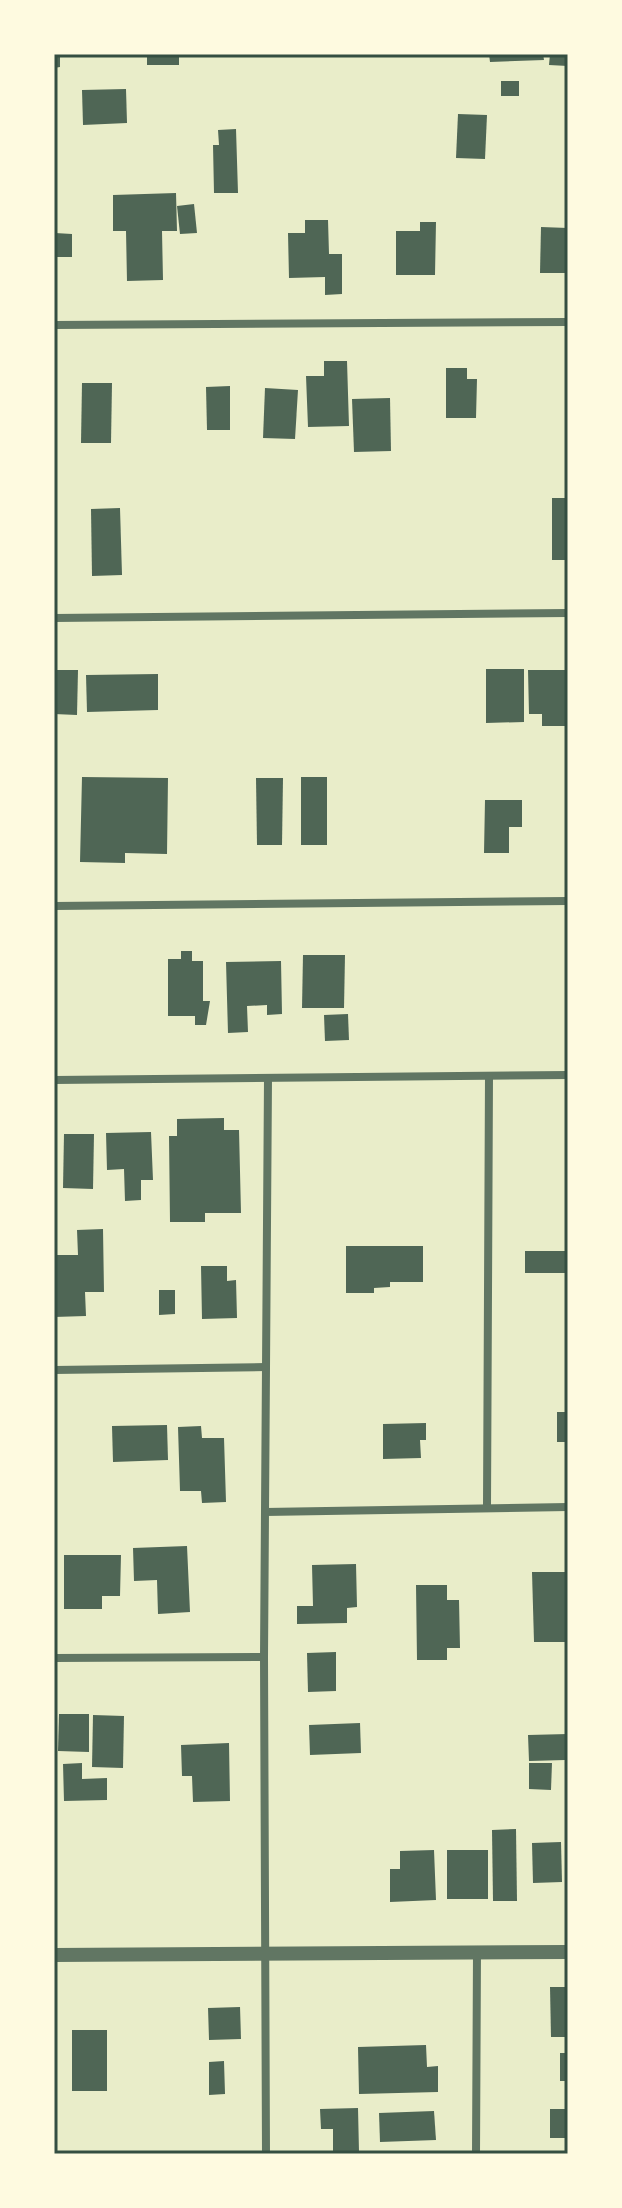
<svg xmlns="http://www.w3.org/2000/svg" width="622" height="2208" font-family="'Varela Round',sans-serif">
	<rect width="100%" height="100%" fill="#e9edc9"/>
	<!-- building -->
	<g fill="#4f6655">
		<path d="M54,54H60V67L54,68Z"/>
		<rect x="147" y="54" width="32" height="11"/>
		<path d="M489,54H543L544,60L490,62Z"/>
		<path d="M550,54H568V66L549,65Z"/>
		<rect x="501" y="81" width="18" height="15"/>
		<path d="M126,89L127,123L83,125L82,90Z"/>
		<path d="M458,114L487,115L485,159L456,158Z"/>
		<path d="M236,129L238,193H214L213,145H219L218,130Z"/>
		<path d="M176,193L177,231H162L163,280L127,281L126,231H113V195Z"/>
		<path d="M194,204L197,233L180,234L177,206Z"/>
		<path d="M305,220H328L329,254H342V294L325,295V277L289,278L288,233H305Z"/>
		<path d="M420,222H436L435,275H396V231H420Z"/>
		<path d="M541,227L568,228V273H540Z"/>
		<path d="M55,233L72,234V257H54Z"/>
		<path d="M324,361H347L349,426L308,427L306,376H324Z"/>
		<path d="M446,368H467V379H477L476,418H446Z"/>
		<path d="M82,383H112L111,443H81Z"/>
		<path d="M230,386V430H207L206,387Z"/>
		<path d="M265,388L298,390L295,439L263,438Z"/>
		<path d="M390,398L391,451L354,452L352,399Z"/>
		<rect x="552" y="498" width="16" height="62"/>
		<path d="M120,508L122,575L92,576L91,509Z"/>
		<path d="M486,669H524V722L486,723Z"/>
		<path d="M54,670H78L77,715L54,714Z"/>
		<path d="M528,670H568V726H542V714H529Z"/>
		<path d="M158,674V710L87,712L86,675Z"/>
		<path d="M82,777L168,778L167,854L125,853V863L80,862Z"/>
		<rect x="301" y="777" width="26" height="68"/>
		<path d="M256,778H283L282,845H257Z"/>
		<path d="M485,800H522V827H509V853H484Z"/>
		<path d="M181,951H192V961H203V1001H210L206,1025H195V1016H168V959H181Z"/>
		<path d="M303,955H345L344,1008H302Z"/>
		<path d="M281,961L282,1014L267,1015V1005L247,1006L248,1032L228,1033L226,962Z"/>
		<path d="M348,1014L349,1040L325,1041L324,1015Z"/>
		<path d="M224,1118V1130H239L241,1213H205V1222H170L169,1136H177V1119Z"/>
		<path d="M151,1132L153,1180H141V1200L125,1201L124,1169L107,1170L106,1133Z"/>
		<path d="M64,1134H94L93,1189L63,1188Z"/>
		<path d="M103,1229L104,1292H85L86,1316L54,1317V1255H78L77,1230Z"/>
		<path d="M346,1246H423V1282H390V1287L374,1288V1293H346Z"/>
		<rect x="525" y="1251" width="43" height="22"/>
		<path d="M201,1266H227V1281L236,1280L237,1318L202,1319Z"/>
		<path d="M159,1290H175V1314L159,1315Z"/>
		<rect x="557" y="1412" width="11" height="30"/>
		<path d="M426,1423V1440H420L421,1458L383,1459V1424Z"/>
		<path d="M167,1425L168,1460L113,1462L112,1426Z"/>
		<path d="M201,1426L202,1438H224L226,1502L202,1503L201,1491H180L178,1427Z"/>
		<path d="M187,1546L190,1612L158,1614L157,1580L134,1581L133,1548Z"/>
		<path d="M64,1555H121L120,1596H102V1609H64Z"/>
		<path d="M356,1564L357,1607L347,1608V1623L297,1624V1606H313L312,1565Z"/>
		<path d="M532,1572H567L568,1642H534Z"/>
		<path d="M416,1585H447V1600H459L460,1648H447V1660H417Z"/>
		<path d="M336,1652V1691L308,1692L307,1653Z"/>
		<path d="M59,1714H89V1752L58,1751Z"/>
		<path d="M93,1715L124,1716L123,1768L92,1767Z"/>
		<path d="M360,1723L361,1753L310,1755L309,1725Z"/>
		<path d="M568,1734V1765L565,1760L529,1761L528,1735Z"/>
		<path d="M229,1743L230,1801L193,1802L192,1776H182L181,1745Z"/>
		<path d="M82,1763V1779L107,1778V1800L64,1801L63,1764Z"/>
		<path d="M529,1763H552L551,1790L529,1789Z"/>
		<path d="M516,1829L517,1901H493L492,1830Z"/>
		<path d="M561,1842L562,1882L533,1883L532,1843Z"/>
		<path d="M434,1850L436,1900L390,1902V1869H400V1851Z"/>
		<rect x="447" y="1850" width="41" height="49"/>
		<path d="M550,1987H568V2037H551Z"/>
		<path d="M240,2007L241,2039L209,2040L208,2008Z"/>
		<rect x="72" y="2030" width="35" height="61"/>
		<path d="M426,2045L427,2067L438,2066V2092L359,2094L358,2047Z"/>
		<rect x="560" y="2053" width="8" height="28"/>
		<path d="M224,2061L225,2094L209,2095V2062Z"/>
		<path d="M358,2108L359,2152L333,2153V2129H321L320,2109Z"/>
		<rect x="550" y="2109" width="18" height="29"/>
		<path d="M434,2111L436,2140L380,2142L379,2113Z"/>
	</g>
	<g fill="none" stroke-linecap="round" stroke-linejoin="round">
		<!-- minor -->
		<g stroke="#617663" stroke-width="8">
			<path d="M54,325L568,322"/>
			<path d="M54,618L568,613"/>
			<path d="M54,906L568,901"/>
			<path d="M54,1080L568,1075"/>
			<path d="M54,1370L266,1367"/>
			<path d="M487,1507L489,1076"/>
			<path d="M265,1512L568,1507"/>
			<path d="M54,1658L264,1657"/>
			<path d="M266,2154L264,1657L268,1079"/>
			<path d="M476,2154L477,1953"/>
		</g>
		<!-- tertiary -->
		<path stroke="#617663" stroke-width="14" d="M54,1955L568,1952"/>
	</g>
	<!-- border -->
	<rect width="622" height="2208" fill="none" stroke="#fefae0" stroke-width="112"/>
	<rect x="56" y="56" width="510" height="2096" fill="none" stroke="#344e41" stroke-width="3"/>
</svg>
